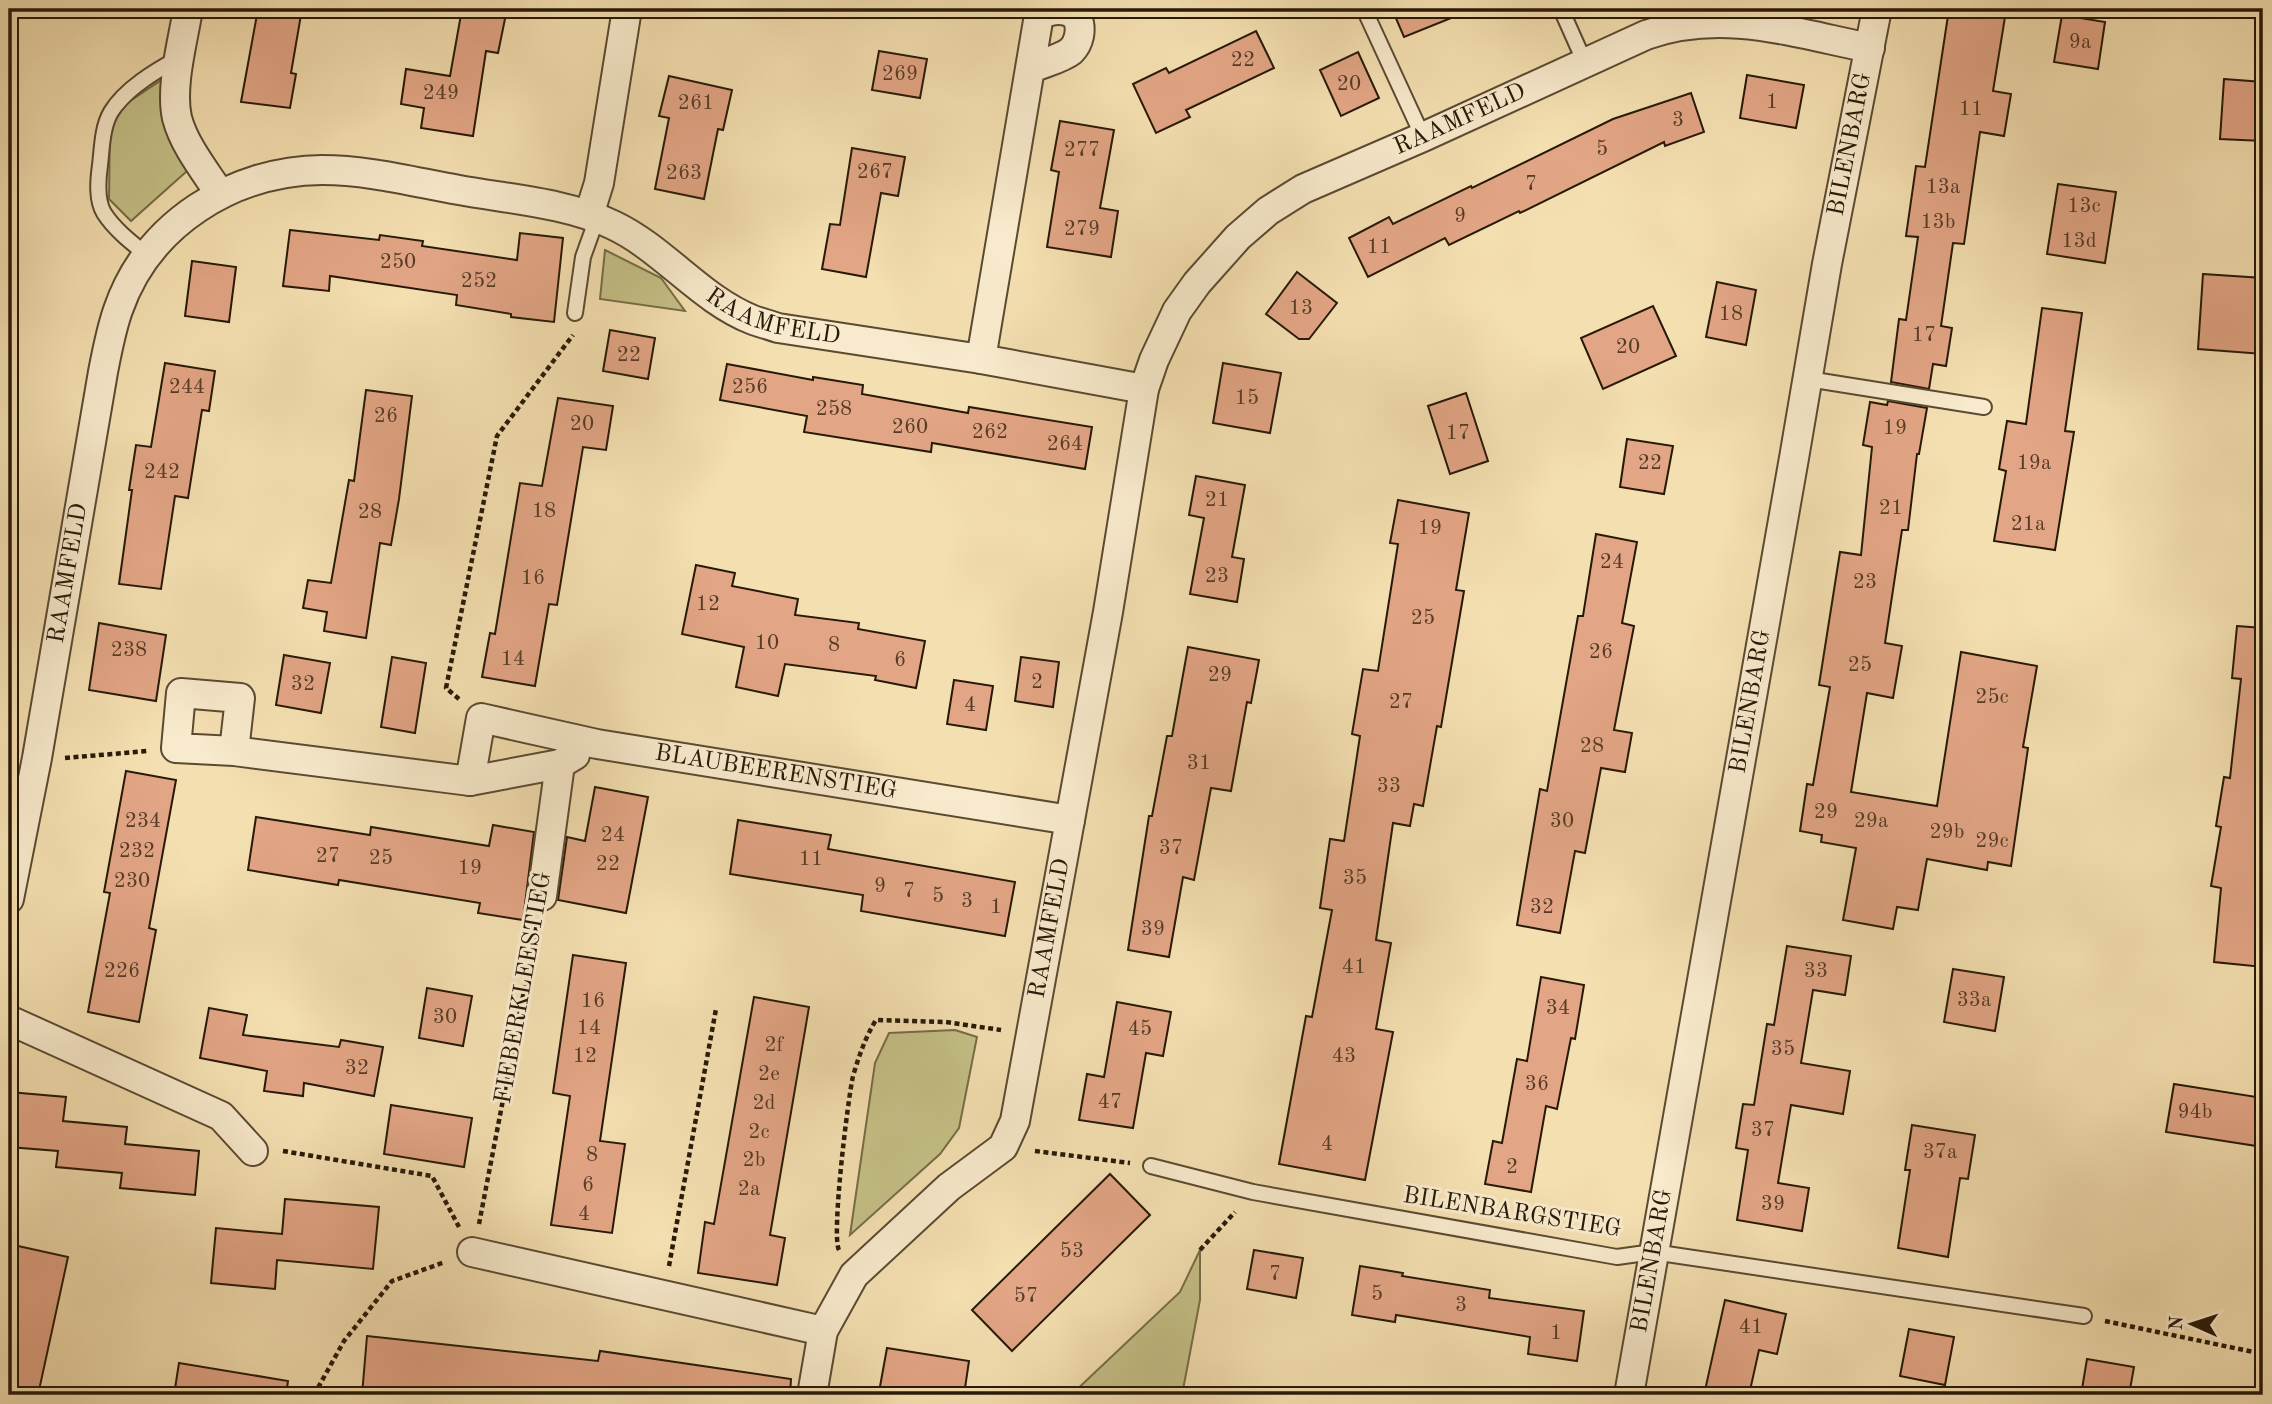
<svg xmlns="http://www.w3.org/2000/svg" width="2272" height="1404" font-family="'Old Standard TT',serif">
	<rect width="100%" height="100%" fill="#f4dfb0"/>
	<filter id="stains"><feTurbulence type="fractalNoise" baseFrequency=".00286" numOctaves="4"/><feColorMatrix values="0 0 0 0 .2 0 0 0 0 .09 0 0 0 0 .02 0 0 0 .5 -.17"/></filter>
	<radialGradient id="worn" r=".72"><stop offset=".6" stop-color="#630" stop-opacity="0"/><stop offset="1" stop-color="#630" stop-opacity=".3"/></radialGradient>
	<!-- green -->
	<g fill="#c4c086" stroke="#766c47" stroke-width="2">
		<path d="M160,81L164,87L163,115L187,171L131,221L109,199L110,123L127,103Z"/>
		<path d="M605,250L661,278L685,311L600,299Z"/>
		<path d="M955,1030L977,1037L959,1128L940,1154L850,1235L875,1063L889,1033Z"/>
		<path d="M1200,1250V1300L1182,1395H1071L1180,1292Z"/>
	</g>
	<!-- building -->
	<g fill="#e2a585" stroke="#271908" stroke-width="2">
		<path d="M258,9H302L291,73L296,74L290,108L241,102Z"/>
		<path d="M462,9H507L498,53L486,51L473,136L421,128L424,108L401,104L406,69L450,76Z"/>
		<path d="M1392,9H1471V10L1404,37Z"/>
		<path d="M1949,9L2005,17L1993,91L2011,94L2004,136L1980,132L1964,244L1953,243L1941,326L1952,328L1946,366L1933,364L1929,389L1891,382L1899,319L1906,320L1918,237L1906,236L1916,166L1925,167Z"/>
		<path d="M2062,15L2105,22L2098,69L2054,62Z"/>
		<path d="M1256,31L1274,68L1186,110L1190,117L1156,133L1133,84L1166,68L1169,73Z"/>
		<path d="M879,51L927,59L920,98L872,90Z"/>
		<path d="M1358,52L1379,98L1341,116L1320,70Z"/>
		<path d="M1747,75L1804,85L1796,128L1740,118Z"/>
		<path d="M669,76L732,90L723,130L718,129L704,199L655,189L669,118L659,116Z"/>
		<path d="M2224,79L2263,82V141L2220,139Z"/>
		<path d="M1691,93L1704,132L1665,146L1664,142L1520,213L1519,211L1449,245L1445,238L1368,277L1349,238L1389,217L1393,224L1471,186L1472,188L1613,119Z"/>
		<path d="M1060,121L1114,130L1100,208L1118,211L1111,257L1047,247L1059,172L1051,170Z"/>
		<path d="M852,148L905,157L898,196L881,193L866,277L822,269L830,224L840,225Z"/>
		<path d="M2058,184L2116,192L2105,263L2047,254Z"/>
		<path d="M290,230L379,240L380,235L423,241L422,246L517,260L520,233L563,238L554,322L511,317V314L456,305L457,295L330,276L329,291L283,286Z"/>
		<path d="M192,261L236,267L229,322L185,316Z"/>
		<path d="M1297,272L1337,303L1309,339H1299L1266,314Z"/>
		<path d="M2203,274L2263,278V354L2198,349Z"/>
		<path d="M1717,282L1756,290L1746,345L1706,337Z"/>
		<path d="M1653,306L1676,356L1603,389L1581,338Z"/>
		<path d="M2042,308L2082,313L2065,431L2074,432L2055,550L1994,541L2006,471L1999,469L2007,421L2026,424Z"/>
		<path d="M610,330L655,338L648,379L603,371Z"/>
		<path d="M165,363L215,371L209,411L202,410L188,498L175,496L161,589L119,584L132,490H129L136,445L151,447Z"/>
		<path d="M1223,363L1281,373L1270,433L1213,423Z"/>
		<path d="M727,364L813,380V377L863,385L862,394L968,413L969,407L1092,427L1085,469L932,443L931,452L804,432L807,416L720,400Z"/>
		<path d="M366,390L412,396L399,499L391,545L380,543L366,638L324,631L327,612L303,608L308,580L331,583L349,480L354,481Z"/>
		<path d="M1466,393L1488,461L1450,474L1428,406Z"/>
		<path d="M558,398L613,406L606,450L583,447L557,605L549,604L535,686L482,677L490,633L495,634L520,483L542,486Z"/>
		<path d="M1888,401L1927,408L1919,454H1917L1908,530H1902L1885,643L1902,646L1893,698L1867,693L1851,792L1937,806L1961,652L2037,666L2023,747L2028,748L2011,866L1988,862L1987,870L1927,859L1918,910L1897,907L1893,929L1843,920L1856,848L1821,842L1822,835L1800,831L1807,784L1813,785L1830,687L1819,685L1840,552L1861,555L1872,447L1863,445L1870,402L1887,405Z"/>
		<path d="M1627,439L1673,446L1664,494L1620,487Z"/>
		<path d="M1196,476L1245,485L1232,557L1244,559L1237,602L1190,594L1204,518L1189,515Z"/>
		<path d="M1398,500L1469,513L1456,590L1464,591L1441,727L1437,726L1423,806L1414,804L1410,826L1393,823L1376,940L1391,943L1376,1029L1393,1032L1365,1180L1279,1164L1306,1016L1312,1017L1332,910L1320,908L1330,839L1344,841L1360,736L1352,734L1363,669L1378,671L1398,544L1390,543Z"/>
		<path d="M1596,534L1637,542L1622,623L1634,626L1614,730L1632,733L1625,772L1601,768L1585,853L1575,851L1560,933L1517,925L1540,789L1547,791L1578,616H1583Z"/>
		<path d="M696,565L735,573L732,586L798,599L795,615L859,623L858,629L925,641L916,688L875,680L876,676L785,664L778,696L736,687L744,647L682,634Z"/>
		<path d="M99,623L166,635L156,701L89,690Z"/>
		<path d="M2237,626L2263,628V967L2214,962L2221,888L2211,886L2221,827L2216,826L2224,777L2230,778L2241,679L2232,678Z"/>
		<path d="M1188,647L1259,660L1251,703L1247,702L1231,791L1211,788L1194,880L1183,877L1169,957L1128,950L1149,816H1152L1167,736H1172Z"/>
		<path d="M284,655L330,663L321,713L276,705Z"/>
		<path d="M392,657L426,663L415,733L381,727Z"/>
		<path d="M1021,657L1059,662L1053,707L1015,701Z"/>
		<path d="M954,680L993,686L986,730L947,724Z"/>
		<path d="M126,771L176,780L149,928L156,930L139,1022L88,1012L110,893L104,892Z"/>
		<path d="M595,787L648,797L626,913L558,900L567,837L585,841Z"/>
		<path d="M256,817L370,835L371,827L489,846L493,825L534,832L523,920L478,913L480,903L339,880L338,885L248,870Z"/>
		<path d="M738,820L831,835L828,849L1015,882L1005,936L861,911L863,895L730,874Z"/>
		<path d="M1787,946L1851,956L1845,995L1813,990L1801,1063L1850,1071L1843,1114L1791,1105L1778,1183L1809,1188L1802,1231L1737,1220L1748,1150L1736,1148L1743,1104L1754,1105L1767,1024L1774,1025Z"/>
		<path d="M573,955L626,963L600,1141L625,1144L612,1233L551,1225L570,1096L553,1093Z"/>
		<path d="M1953,969L2004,977L1995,1031L1944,1022Z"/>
		<path d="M1541,977L1584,985L1575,1039L1571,1038L1557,1109L1546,1106L1531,1192L1485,1184L1493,1141L1502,1143L1517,1059L1527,1061Z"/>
		<path d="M427,988L472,996L463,1046L419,1038Z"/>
		<path d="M754,997L809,1007L770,1235L785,1238L777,1285L698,1273L705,1222L714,1224Z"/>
		<path d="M1117,1002L1171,1012L1163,1056L1146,1053L1133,1128L1079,1120L1087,1074L1104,1077Z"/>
		<path d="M209,1008L247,1015L243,1035L339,1047L341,1040L383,1047L374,1096L304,1083L303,1096L264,1091L267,1071L200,1058Z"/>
		<path d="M2174,1084L2263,1098V1147L2166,1132Z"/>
		<path d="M9,1092L66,1097L63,1121L127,1127L125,1144L199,1151L195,1195L120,1188L122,1173L56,1167L58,1151L9,1147Z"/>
		<path d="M391,1105L472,1118L464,1167L384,1154Z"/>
		<path d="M1912,1125L1975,1135L1968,1179L1960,1178L1948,1257L1898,1248L1910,1170H1905Z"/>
		<path d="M1110,1174L1150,1215L1012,1351L972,1310Z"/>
		<path d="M285,1199L379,1207L373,1269L277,1260L275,1289L211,1283L216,1228L282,1234Z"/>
		<path d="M18,1246L68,1257L38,1395H9V1287Z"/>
		<path d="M1254,1250L1303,1258L1296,1298L1247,1289Z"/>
		<path d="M1360,1266L1403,1273L1402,1276L1490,1290L1489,1298L1584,1311L1577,1361L1528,1354L1530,1337L1396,1315L1395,1322L1352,1315Z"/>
		<path d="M1725,1300L1786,1314L1777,1354L1759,1350L1749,1395H1704Z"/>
		<path d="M1909,1329L1954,1337L1945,1385L1900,1376Z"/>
		<path d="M367,1336L598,1361L600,1351L791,1379L790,1395H362Z"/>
		<path d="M887,1348L969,1361L964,1395H901L879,1392Z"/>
		<path d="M2087,1359L2134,1367L2129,1395H2081Z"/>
		<path d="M179,1363L288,1381L286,1395H174Z"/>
	</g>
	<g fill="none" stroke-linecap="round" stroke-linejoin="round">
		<!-- service casing -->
		<g stroke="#5a4a32" stroke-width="18">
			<g id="service">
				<path d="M1364,9L1423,137"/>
				<path d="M1561,9L1585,63"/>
				<path d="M147,255C132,243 114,229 104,213C96,200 98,180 100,165C102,149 102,127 111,112C125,89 155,71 179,58"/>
				<path d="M575,313L583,257L597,218"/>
				<path d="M1808,379L1984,407"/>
				<path d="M1151,1166L1253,1192L1617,1257L1653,1252L2084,1316"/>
			</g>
		</g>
		<!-- minor casing -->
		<g stroke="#5a4a32" stroke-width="32">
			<g id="minor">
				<path d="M188,9C183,41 170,86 177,118C184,145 205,171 220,194"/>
				<path d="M589,215L599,183L627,9"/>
				<path d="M981,359L1039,15C1059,6 1084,8 1079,36C1078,41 1075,47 1071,51C1061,59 1042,63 1030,69"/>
				<path d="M234,751L240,698L181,693L176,748L234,751L470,781L560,764"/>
				<path id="s1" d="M470,781L481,718L597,744L1070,820"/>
				<path d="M542,896L560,764L575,755"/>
				<path id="s2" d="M9,899L37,758L103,372C107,351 111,330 118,310C148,223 233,171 322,170C368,170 414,182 459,190C508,199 568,203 613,225C664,249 700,299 753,320C761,323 770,325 778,328L981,359L1144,389"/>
				<path d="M9,1020L221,1116L253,1151"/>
				<path d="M472,1252L823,1331"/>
				<path id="s3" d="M812,1395L823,1331L854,1275L949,1187L1003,1147L1015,1121L1108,612L1144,389L1154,360L1177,311L1197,283L1238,237L1268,211L1303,189L1423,137L1646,35C1722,8 1794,33 1870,48"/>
				<path id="s4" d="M1629,1395L1794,458L1827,264L1877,9"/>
			</g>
		</g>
		<!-- path -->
		<g stroke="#271908" stroke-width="4.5" stroke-dasharray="5 3.5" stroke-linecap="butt">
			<path d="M459,699L446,688L497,436L573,335"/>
			<path d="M65,758L147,751"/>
			<path d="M283,1151L432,1176L459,1227"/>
			<path d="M1035,1151L1130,1163"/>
			<path d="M479,1224L537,924"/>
			<path d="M839,1250C831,1236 848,1098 853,1076C859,1056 865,1038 876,1020L946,1022L1001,1030"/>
			<path d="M1200,1250L1235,1212"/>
			<path d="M669,1266L716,1009"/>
			<path d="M2105,1321L2263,1354"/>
			<path d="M314,1395L344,1341L392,1281L445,1262"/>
		</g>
		<!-- service -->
		<use href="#service" stroke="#f8eacc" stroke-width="14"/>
		<!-- minor -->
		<use href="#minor" stroke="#f8eacc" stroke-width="28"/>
	</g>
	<g text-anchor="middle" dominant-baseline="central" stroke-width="6" stroke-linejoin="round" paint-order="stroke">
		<!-- number labels -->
		<g font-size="21" fill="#563c27">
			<text x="2080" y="42">9a</text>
			<text x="1243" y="60">22</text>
			<text x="900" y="74">269</text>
			<text x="1349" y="84">20</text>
			<text x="441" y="93">249</text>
			<text x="1772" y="102">1</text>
			<text x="696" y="103">261</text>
			<text x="1971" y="109">11</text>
			<text x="1678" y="120">3</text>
			<text x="1602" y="149">5</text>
			<text x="1082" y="150">277</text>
			<text x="875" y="172">267</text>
			<text x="684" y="173">263</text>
			<text x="1531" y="184">7</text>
			<text x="1943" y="187">13a</text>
			<text x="2084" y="206">13c</text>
			<text x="1460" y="216">9</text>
			<text x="1938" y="222">13b</text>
			<text x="1082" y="229">279</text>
			<text x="2079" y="241">13d</text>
			<text x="1379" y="247">11</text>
			<text x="398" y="262">250</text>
			<text x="479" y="281">252</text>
			<text x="1301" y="308">13</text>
			<text x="1731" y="314">18</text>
			<text x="1924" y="335">17</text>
			<text x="1628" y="347">20</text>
			<text x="629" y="355">22</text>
			<text x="187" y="387">244</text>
			<text x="750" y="387">256</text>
			<text x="1247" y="398">15</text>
			<text x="834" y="409">258</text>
			<text x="386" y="416">26</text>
			<text x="582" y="424">20</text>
			<text x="910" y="427">260</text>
			<text x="1895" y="428">19</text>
			<text x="990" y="432">262</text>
			<text x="1458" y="433">17</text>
			<text x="1065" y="444">264</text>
			<text x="1650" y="463">22</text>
			<text x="2034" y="463">19a</text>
			<text x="162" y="472">242</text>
			<text x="1217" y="500">21</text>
			<text x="1891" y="508">21</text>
			<text x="544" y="511">18</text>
			<text x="370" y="512">28</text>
			<text x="2028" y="524">21a</text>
			<text x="1430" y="528">19</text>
			<text x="1612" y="562">24</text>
			<text x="1217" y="576">23</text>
			<text x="533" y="578">16</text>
			<text x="1865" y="582">23</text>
			<text x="708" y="604">12</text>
			<text x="1423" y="618">25</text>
			<text x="767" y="643">10</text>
			<text x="834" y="645">8</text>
			<text x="129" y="650">238</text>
			<text x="1601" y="652">26</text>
			<text x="513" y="659">14</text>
			<text x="900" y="660">6</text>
			<text x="1860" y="665">25</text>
			<text x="1220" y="675">29</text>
			<text x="1037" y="682">2</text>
			<text x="303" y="684">32</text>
			<text x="1992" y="697">25c</text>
			<text x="1401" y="702">27</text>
			<text x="970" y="705">4</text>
			<text x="1592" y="746">28</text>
			<text x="1199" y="763">31</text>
			<text x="1389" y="786">33</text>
			<text x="1826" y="812">29</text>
			<text x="143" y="821">234</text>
			<text x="1562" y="821">30</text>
			<text x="1871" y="821">29a</text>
			<text x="1947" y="832">29b</text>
			<text x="613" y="835">24</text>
			<text x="1992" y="841">29c</text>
			<text x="1171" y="848">37</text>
			<text x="137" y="851">232</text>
			<text x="328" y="856">27</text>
			<text x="381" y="858">25</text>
			<text x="811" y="859">11</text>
			<text x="608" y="864">22</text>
			<text x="470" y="868">19</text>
			<text x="1355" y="878">35</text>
			<text x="132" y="881">230</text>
			<text x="880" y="886">9</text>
			<text x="909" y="891">7</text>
			<text x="938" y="896">5</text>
			<text x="967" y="901">3</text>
			<text x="996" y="907">1</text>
			<text x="1542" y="907">32</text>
			<text x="1153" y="929">39</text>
			<text x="1354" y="967">41</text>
			<text x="122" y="971">226</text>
			<text x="1816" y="971">33</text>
			<text x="1974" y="1000">33a</text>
			<text x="593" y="1001">16</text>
			<text x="1558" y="1008">34</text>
			<text x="445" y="1017">30</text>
			<text x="589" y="1028">14</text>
			<text x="1140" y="1029">45</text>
			<text x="774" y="1045">2f</text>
			<text x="1783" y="1049">35</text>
			<text x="585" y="1056">12</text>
			<text x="1344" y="1056">43</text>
			<text x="357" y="1068">32</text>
			<text x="769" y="1074">2e</text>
			<text x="1537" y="1084">36</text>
			<text x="1110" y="1102">47</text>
			<text x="764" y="1103">2d</text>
			<text x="2195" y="1112">94b</text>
			<text x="1763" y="1130">37</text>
			<text x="759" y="1132">2c</text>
			<text x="1327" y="1144">4</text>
			<text x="1940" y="1152">37a</text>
			<text x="592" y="1155">8</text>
			<text x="754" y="1160">2b</text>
			<text x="1512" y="1167">2</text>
			<text x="588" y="1185">6</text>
			<text x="749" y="1189">2a</text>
			<text x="1773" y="1204">39</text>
			<text x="584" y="1214">4</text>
			<text x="1072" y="1251">53</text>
			<text x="1275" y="1274">7</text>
			<text x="1377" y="1294">5</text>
			<text x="1026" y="1296">57</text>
			<text x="1461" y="1305">3</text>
			<text x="1751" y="1327">41</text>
			<text x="1556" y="1333">1</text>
		</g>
		<!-- street labels -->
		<g font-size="24" fill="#271908" stroke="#f8eacc">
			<text stroke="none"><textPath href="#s3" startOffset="1531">RAAMFELD</textPath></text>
			<text stroke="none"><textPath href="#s4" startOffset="1270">BILENBARG</textPath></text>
			<text stroke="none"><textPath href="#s2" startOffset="1348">RAAMFELD</textPath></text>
			<text stroke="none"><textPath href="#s2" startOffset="331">RAAMFELD</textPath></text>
			<text stroke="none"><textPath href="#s4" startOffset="704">BILENBARG</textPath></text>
			<text stroke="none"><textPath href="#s1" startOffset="364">BLAUBEERENSTIEG</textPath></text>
			<text stroke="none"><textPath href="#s3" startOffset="550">RAAMFELD</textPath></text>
			<text transform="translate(524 988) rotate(-80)">FIEBERKLEESTIEG</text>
			<text transform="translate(1512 1213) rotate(9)">BILENBARGSTIEG</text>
			<text stroke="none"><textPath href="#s4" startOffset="136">BILENBARG</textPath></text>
		</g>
	</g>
	<!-- margin -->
	<rect width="2272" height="1404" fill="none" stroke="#f4dfb0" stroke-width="35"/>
	<rect x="10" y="10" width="2251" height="1383" fill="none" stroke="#271908" stroke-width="3.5"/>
	<rect x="18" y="18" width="2237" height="1369" fill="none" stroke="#271908" stroke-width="2"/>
	<!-- north arrow -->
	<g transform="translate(2192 1324) rotate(273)" stroke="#f8eacc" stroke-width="5" paint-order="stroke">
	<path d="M0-5L12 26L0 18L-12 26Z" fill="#271908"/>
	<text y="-10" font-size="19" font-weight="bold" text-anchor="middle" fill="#271908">N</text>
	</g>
	<rect width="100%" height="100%" filter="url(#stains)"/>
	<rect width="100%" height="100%" fill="url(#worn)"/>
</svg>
